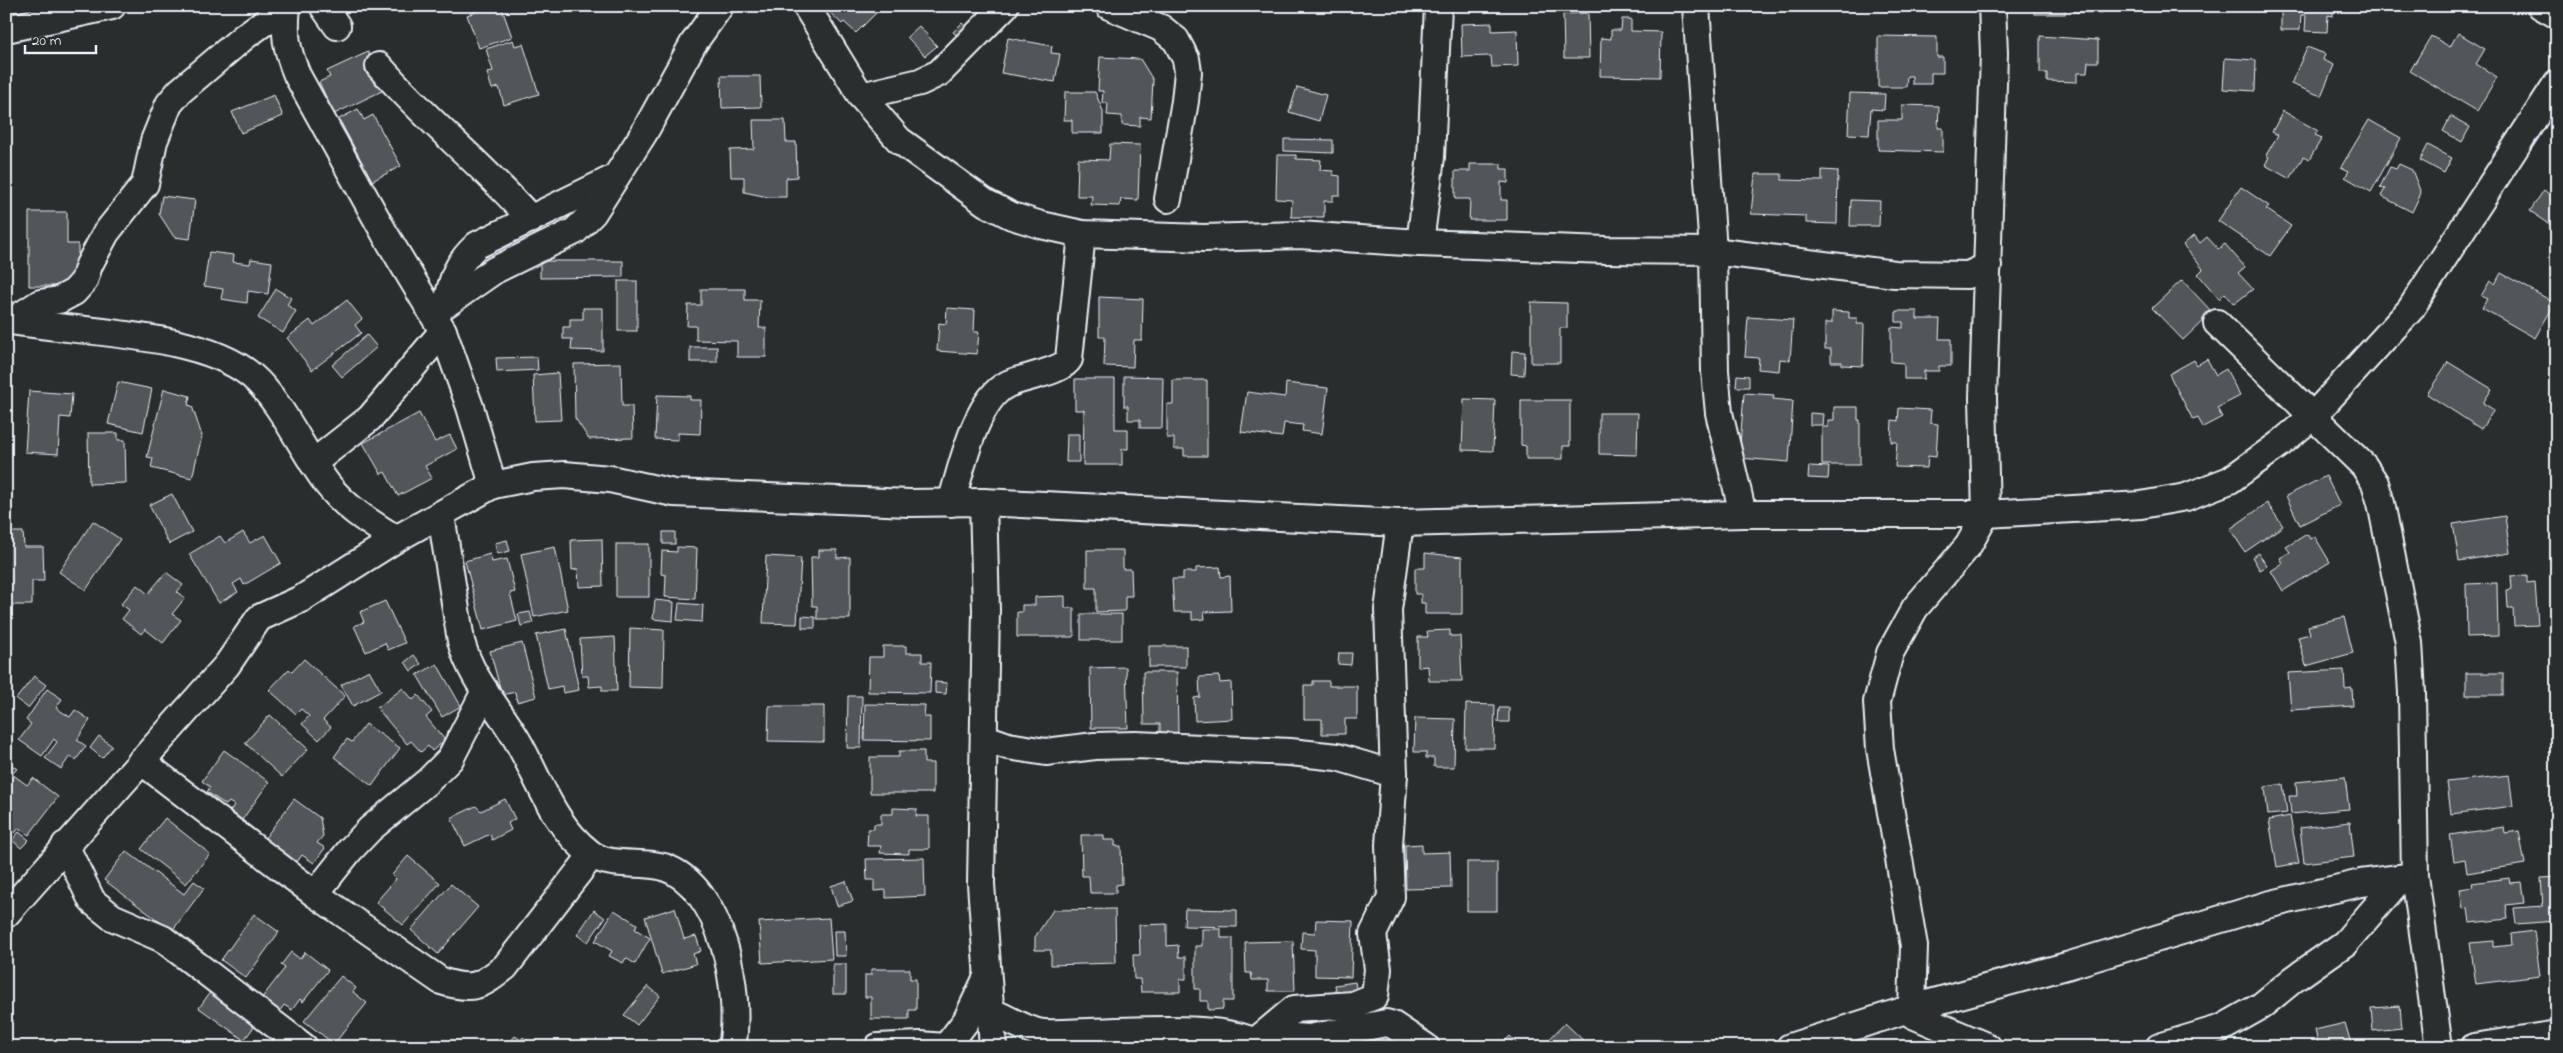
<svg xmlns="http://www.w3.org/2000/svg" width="2563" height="1053" font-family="'Indie Flower',sans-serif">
	<rect width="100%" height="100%" fill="#2a2d2e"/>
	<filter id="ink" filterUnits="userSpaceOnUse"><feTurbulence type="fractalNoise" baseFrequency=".02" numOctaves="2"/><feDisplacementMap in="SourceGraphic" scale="10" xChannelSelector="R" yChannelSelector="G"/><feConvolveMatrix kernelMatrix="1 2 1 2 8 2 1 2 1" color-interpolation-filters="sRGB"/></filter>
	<g filter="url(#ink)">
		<!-- building -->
		<g fill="#535759" stroke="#e8f1f8">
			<path d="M492,6H501L512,37L479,48L467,15Z"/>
			<path d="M823,6H874L879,10L856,33L844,22L842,24Z"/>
			<rect x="2034" y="6" width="31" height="8"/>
			<path d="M2071,6H2101V13L2071,12Z"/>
			<path d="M2281,6H2333V16L2328,15L2327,32L2305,31L2306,15H2301L2300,30H2281Z"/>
			<path d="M1588,13L1589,58H1564L1563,14Z"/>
			<path d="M1622,19H1631V31L1661,32L1660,77L1600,76L1601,38L1611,39V30H1621Z"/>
			<path d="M962,23L970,31L962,40L953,32Z"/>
			<path d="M1492,23V31L1517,30L1518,66L1492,67L1491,56L1462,57L1461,24Z"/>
			<path d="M919,26L937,46L925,56L907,37Z"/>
			<path d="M2458,33L2485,49L2476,64L2497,77L2477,111L2410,71L2431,36L2450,47Z"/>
			<path d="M1878,36L1937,37V57H1943V73H1931V84H1912V76H1907L1906,87H1878Z"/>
			<path d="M2040,36L2098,40V62H2088L2087,73H2077V82L2047,81V73H2040Z"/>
			<path d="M1008,38L1052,46L1051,53L1060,54L1055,82L1001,73Z"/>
			<path d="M513,40L515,46L523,44L539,94L504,105L499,87L492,89L487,73L493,71L486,49Z"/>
			<path d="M2307,47L2325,54L2323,60L2334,65L2321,96L2291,84Z"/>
			<path d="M368,52L386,89L334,114L319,82L330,77L327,71Z"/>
			<path d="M1100,57L1140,59L1153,80L1151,118L1140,117V126L1122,125V116L1107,115L1108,103H1102L1103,91H1098Z"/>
			<path d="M2225,58L2256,60L2255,91L2223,89Z"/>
			<path d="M721,76H760L761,107L722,108Z"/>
			<path d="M1297,87L1326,95L1319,121L1289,112Z"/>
			<path d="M1065,92H1095L1103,111V133H1072V120H1064Z"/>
			<path d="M1850,93L1885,94L1884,110L1871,109L1869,135L1848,134Z"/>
			<path d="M274,95L283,116L241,133L232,112Z"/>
			<path d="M1902,105L1939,106L1938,128H1943V152L1878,150V120H1902Z"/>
			<path d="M358,109L364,120L373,115L401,166L372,181L339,119Z"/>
			<path d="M2283,111L2318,131L2315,135L2322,138L2309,160L2303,157L2290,179L2265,165L2269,157L2266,155L2278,135L2272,132Z"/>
			<path d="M2451,116L2470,127L2462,142L2443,131Z"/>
			<path d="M753,120H785L786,142H796L797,177L786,178V197H768L744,192V177H731L730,150L754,149Z"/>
			<path d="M2369,120L2401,138L2371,192L2345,177L2349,171L2341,167Z"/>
			<path d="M1284,139L1333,140V153L1284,151Z"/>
			<path d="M1110,144L1140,145L1138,200L1121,199L1120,206L1091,205L1092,196H1077L1078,159L1109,160Z"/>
			<path d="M2428,145L2452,158L2444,173L2420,160Z"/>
			<path d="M1277,155H1296V159L1321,160L1320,170L1333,171V175L1340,176V195H1333V201H1324V217H1291L1292,200L1276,199Z"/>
			<path d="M1470,164H1501V169H1508V183L1501,182V200H1507V220H1469L1470,199H1455V171H1470Z"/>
			<path d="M2399,164L2412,170L2421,193L2412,212L2381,196L2385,189L2380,187L2390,167L2396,169Z"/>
			<path d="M1822,170L1838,171L1837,224L1806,223V216L1751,214L1755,174H1782V180L1822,181Z"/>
			<path d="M2557,185V229L2530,211L2544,190L2550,195Z"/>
			<path d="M2241,187L2269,206L2266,209L2291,226L2270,256L2218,221Z"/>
			<path d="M162,196L195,200L190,239L174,237L159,214Z"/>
			<path d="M1851,200L1880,201L1879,226H1850Z"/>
			<path d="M29,212H67V244H78V286H29Z"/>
			<path d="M2194,235L2200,243L2207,237L2218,249L2225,244L2245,267L2238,273L2253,289L2234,304L2225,293L2219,299L2198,274L2203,269L2183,245Z"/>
			<path d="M209,252L234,255L233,262L250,264L251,259L272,262L268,294L248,291L247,303L221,299L223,289L204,286Z"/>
			<path d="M540,261H623V277L540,278Z"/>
			<path d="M2501,273L2555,303L2535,338L2482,308L2487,299L2481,296L2490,281L2495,284Z"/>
			<path d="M2182,280L2212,312L2183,340L2152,308Z"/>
			<rect x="618" y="281" width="19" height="50"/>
			<path d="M276,289L291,298L287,305L296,311L283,333L258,318Z"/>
			<path d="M701,289H745V300H760L759,328H766V357H737V341L696,340V326H687L688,305H701Z"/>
			<path d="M1099,297L1143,299L1142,340H1134L1133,367L1104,366L1105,337H1099Z"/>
			<path d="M347,300L362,319L355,325L361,333L312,370L287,338L310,320L314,326Z"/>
			<path d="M1531,302L1567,303V328H1560V363H1531Z"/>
			<path d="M583,308H603V351L571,350L572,339H563V327H570V319H583Z"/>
			<path d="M947,308L975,310L974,332H979L977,354L937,351L939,323L946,324Z"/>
			<path d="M1832,311L1849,312V318H1857V324H1864L1863,366L1842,365V362H1831V349H1825V323H1832Z"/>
			<path d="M1896,311H1917V319H1940L1939,339H1951V366H1939V371H1924V379H1904V363L1891,362V327L1903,328V322H1896Z"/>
			<path d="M1748,317L1793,320L1790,360L1780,359L1779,371L1758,369L1759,358L1745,357Z"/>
			<path d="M367,335L377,347L342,377L332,365Z"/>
			<rect x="690" y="347" width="27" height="15"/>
			<path d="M1512,351L1525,352L1524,375L1511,374Z"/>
			<path d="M537,357L538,370L497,372L496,358Z"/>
			<path d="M2207,359L2216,375L2226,369L2240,396L2217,408L2222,417L2203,427L2198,418L2193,420L2169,374L2194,360L2197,365Z"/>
			<path d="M2448,362L2492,389L2483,403L2494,410L2481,429L2427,394Z"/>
			<path d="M621,363L622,406H632L633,438L589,439L575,418L574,364Z"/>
			<path d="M558,373L561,420L535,421L533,375Z"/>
			<path d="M1737,375L1749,376V387H1736Z"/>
			<path d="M1124,376L1163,377L1162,428H1140V420H1128V406H1124Z"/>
			<path d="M1075,379H1115V429H1128V449H1122V465H1083L1084,410H1075Z"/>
			<path d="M1173,380H1207V456H1184V449H1174V438H1167V404H1173Z"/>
			<path d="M118,382L152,389L143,432L108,424Z"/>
			<path d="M1286,383L1328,388L1322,434L1302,431L1303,425L1284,423L1282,437L1241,432L1247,392L1285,397Z"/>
			<path d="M164,389L190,396L188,405L192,406L202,436L192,478L151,468L153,458L147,457Z"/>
			<path d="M29,391L72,394L70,418L60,417L58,454L25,452Z"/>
			<path d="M1744,393L1774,395L1773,399L1793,401L1789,462L1739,458Z"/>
			<path d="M657,395L690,396V400H701L700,434L678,433V440L655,439Z"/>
			<path d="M1464,399L1495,400L1493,451L1462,450Z"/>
			<path d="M1521,400H1570V446H1563V459H1526V446L1521,445Z"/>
			<path d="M1834,407H1858V420H1860V465H1822V427H1828V420H1834Z"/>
			<path d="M1899,408L1931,410L1930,423L1938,424L1936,457L1928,456L1927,468L1895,467L1897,442H1891L1892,420L1898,421Z"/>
			<path d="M419,413L435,442L450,435L457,449L425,466L432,478L398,496L385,472L381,474L363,443Z"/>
			<path d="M1599,413H1638L1637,455L1599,454Z"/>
			<path d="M1810,413L1823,414L1822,425H1810Z"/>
			<path d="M88,433H118V440H125L126,483L89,484Z"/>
			<path d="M1067,434H1079V462H1066Z"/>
			<path d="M1809,466L1829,467L1828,479L1808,478Z"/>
			<path d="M2326,476L2340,505L2300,525L2286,496Z"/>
			<path d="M172,494L192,532L169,544L149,505Z"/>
			<path d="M2267,503L2283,526L2245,552L2230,529Z"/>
			<path d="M2505,516L2510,553L2459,561L2453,524Z"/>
			<path d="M93,521L120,539L86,590L59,572Z"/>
			<path d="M6,526H10V532H23L24,547H43L44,581H32V605H6Z"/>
			<path d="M243,532L250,543L265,535L281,563L244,585L241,579L233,584L238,592L219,603L189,554L220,536L225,543Z"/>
			<rect x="663" y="532" width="12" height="12"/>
			<path d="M2307,534L2310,539L2315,537L2330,562L2283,591L2271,571L2283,563L2280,558L2290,552L2286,547Z"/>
			<path d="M602,539L603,586L579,587L578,569L572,570L571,540Z"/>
			<path d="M507,540L510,551L497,554L495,543Z"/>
			<rect x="616" y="544" width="33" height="53"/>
			<path d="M555,547L568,610L534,617L521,554Z"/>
			<path d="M677,547L697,548L695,599L665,597L666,575L661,574L662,551L677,552Z"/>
			<path d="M819,550H837V558L850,557V619H817V606H812L811,557H819Z"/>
			<path d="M1087,550H1123V569H1131L1132,596H1125V611L1096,612V588H1087Z"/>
			<path d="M1425,553L1462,557V614H1425V603H1421V594H1415V568H1425Z"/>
			<path d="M2258,553L2267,566L2260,570L2252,557Z"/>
			<path d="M490,554L492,562L507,559L515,592L510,593L517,621L483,630L465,561Z"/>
			<path d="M766,556L801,558L797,624L763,623Z"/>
			<path d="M1220,567L1221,577L1230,576L1231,611L1204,612L1205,619L1192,620V612H1174L1172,579H1183V572H1196V568Z"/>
			<path d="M166,572L183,585L177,592L185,598L172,614L181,620L163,643L145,629L141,634L122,619L129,610L121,604L137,585L148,594Z"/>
			<path d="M2527,575V583L2535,582L2538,625L2514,626L2513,608H2508L2507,590L2512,589L2511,576Z"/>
			<path d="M2497,583L2498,636L2467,637L2466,584Z"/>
			<path d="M1065,596V608H1074V637H1017V612H1022V605H1035V597Z"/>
			<path d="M655,600L674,602L673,621L653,619Z"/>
			<path d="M385,601L405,643L388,650L385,643L366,652L354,626L364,622L360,612Z"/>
			<path d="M679,603L703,605L702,622L677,620Z"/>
			<path d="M530,612L533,623L521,626L518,614Z"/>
			<rect x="1081" y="614" width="41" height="26"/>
			<path d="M802,616L815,617V628H802Z"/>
			<path d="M2344,617L2353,653L2306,666L2298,637L2310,634L2308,626Z"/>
			<path d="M630,628L664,630L663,688L629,687Z"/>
			<path d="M566,629L579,690L563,693L562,686L548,689L536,635Z"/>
			<path d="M1450,630V636H1460L1462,681H1429L1428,666L1418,667V637H1428L1427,631Z"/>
			<path d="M615,637L617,691H602V686L589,687L588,676H582L580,639Z"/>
			<path d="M522,643L536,697L517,702L515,692L502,695L490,651Z"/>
			<path d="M883,646H906V653H922V662H931L930,693L868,692L869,657H883Z"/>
			<rect x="1149" y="646" width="37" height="21"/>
			<path d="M1339,653H1352L1351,665L1338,664Z"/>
			<path d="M414,655L421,664L411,671L405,662Z"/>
			<path d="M304,659L345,696L323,720L331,727L319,740L302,724L309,716L301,709L296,714L269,690L289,669L292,672Z"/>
			<path d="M437,664L461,706L442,717L417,675Z"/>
			<path d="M1126,667L1128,728H1091L1090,668Z"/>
			<path d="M369,670L381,691L353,706L341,685Z"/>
			<path d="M2344,670L2345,689L2352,688L2353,706L2291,710L2288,673Z"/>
			<path d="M1143,672H1177L1178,734H1160V724H1144Z"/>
			<rect x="2466" y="673" width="37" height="22"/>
			<path d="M34,676L46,685L28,708L16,699Z"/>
			<path d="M1219,676L1220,683L1231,682L1232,719L1195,721L1194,698L1200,697L1199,677Z"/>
			<path d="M1313,681H1329V686H1357V719H1345V734H1322V719H1304V685H1313Z"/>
			<path d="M935,682L947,683L946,694L935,693Z"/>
			<path d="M403,688L413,700L418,695L432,712L426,717L445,740L432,751L428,746L421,752L411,741L407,744L377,708Z"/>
			<path d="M47,689L62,699L56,708L70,717L75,710L90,720L77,740L86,746L76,760L70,756L61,769L45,758L57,742L54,739L42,756L19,740L31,724L26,720Z"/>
			<path d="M848,696H862L861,748H847Z"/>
			<path d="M865,704L925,705L924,717H930V741L864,740Z"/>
			<path d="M1466,704L1495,705L1494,748H1465Z"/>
			<path d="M769,706H824V742L768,741Z"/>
			<path d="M1499,708H1509V722H1498Z"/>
			<path d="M270,715L308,749L282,777L245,743Z"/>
			<path d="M1415,718L1455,719L1454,767H1434V758H1426V752H1414Z"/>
			<path d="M366,724L400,748L372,786L334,757L347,739L352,742Z"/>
			<path d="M99,736L112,746L102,758L90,748Z"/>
			<path d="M224,750L269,782L242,820L230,811L234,805L229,802L226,805L207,792L210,787L202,781Z"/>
			<path d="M899,751H924V763H933V793H870V757H899Z"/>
			<path d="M6,761L17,769L12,774L27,785L33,778L58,797L29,835L19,828L15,833L6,826L9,820L6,818Z"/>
			<path d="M2509,775L2513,806L2451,814L2447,782Z"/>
			<path d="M2345,777L2349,809L2291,814L2289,796H2297L2296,782Z"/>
			<path d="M2283,784L2287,813L2268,815L2265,787Z"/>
			<path d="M294,799L320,818L323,836L317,843L325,848L314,863L302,855L294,866L262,842Z"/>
			<path d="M505,799L515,819L508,823L511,830L492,840L490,834L465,846L451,818L476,806L481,811Z"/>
			<path d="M893,808L917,809L916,816H929V849H909V854L880,853L881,846H867L868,829H874V824H881V814H893Z"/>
			<path d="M2290,816L2299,863L2277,867L2269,820Z"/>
			<path d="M165,818L210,854L186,884L141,849Z"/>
			<path d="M2350,822L2354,857L2304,863L2300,828Z"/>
			<path d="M2504,827L2505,833L2519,831L2525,864L2467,873L2465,859L2454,861L2450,835Z"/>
			<path d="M19,832L29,840L21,848L12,840Z"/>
			<path d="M1081,835H1104V840H1115V846H1121L1122,884L1116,885V893H1090L1089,876H1082Z"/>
			<path d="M1422,844V853L1450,852L1451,888L1406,889L1405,845Z"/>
			<path d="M126,851L184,894L194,881L204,888L172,931L104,880Z"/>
			<path d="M408,856L440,883L403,925L376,902L396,879L392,875Z"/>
			<path d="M924,858L925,896L886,898V890L874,891V880H867L866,859Z"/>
			<rect x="1467" y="862" width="30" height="49"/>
			<path d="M2557,877V921L2516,924L2514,908L2543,906L2541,878Z"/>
			<path d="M2509,878L2510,883L2521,882L2524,903L2506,905L2508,919L2470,923L2468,908L2463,909L2460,889L2473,887L2472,883Z"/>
			<path d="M846,881L853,901L837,906L831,886Z"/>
			<path d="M451,884L478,907L438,954L411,930Z"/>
			<path d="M675,908L684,939L696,936L701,951L693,954L696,964L662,974L645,917Z"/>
			<path d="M1115,909L1116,963L1051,965V950H1035V937L1053,910Z"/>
			<path d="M1185,909L1237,910V927L1184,926Z"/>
			<path d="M594,910L605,918L588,942L577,935Z"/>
			<path d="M614,910L637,924L635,929L650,938L635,964L626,958L623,963L609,956L612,951L595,941Z"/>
			<path d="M254,914L279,932L246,978L221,960Z"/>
			<path d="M829,918L832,959L762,963L759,922Z"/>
			<path d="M1316,920L1353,921L1351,977L1315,976V950L1301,949L1302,932L1315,933Z"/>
			<path d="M1167,924V946L1178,945L1179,957H1186V979H1180V992H1141L1140,979H1134L1133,955H1140L1139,925Z"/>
			<path d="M1202,929H1221V938H1233V1001H1223V1009L1208,1010V1001H1200V989H1195V946H1202Z"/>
			<path d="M834,931H845L846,956H835Z"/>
			<path d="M2534,931L2540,976L2476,984L2470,943L2494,941V947L2512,945L2511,934Z"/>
			<path d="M1293,941L1295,991H1268V980H1252L1251,973H1246L1245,942Z"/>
			<path d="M291,952L300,959L305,952L328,970L303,1002L300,999L292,1010L284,1005L279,1012L261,999L285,968L281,965Z"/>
			<rect x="833" y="964" width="13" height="30"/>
			<path d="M871,969H910V979H916V1010H909V1019H871V997H865V975H871Z"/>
			<path d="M341,976L356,988L353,992L367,1003L334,1044L304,1021Z"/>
			<path d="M1355,982L1358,999L1338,1002L1335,985Z"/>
			<path d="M648,986L660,996L637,1025L624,1015Z"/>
			<path d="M211,991L256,1024L244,1040L199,1008Z"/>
			<path d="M2400,1006L2402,1028L2373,1031L2371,1008Z"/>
			<path d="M1565,1023L1589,1046L1588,1047H1542Z"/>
			<path d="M2345,1023L2352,1047H2319L2315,1030Z"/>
			<path d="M515,1036L521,1040L523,1037L536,1047H506Z"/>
			<path d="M1510,1036L1520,1047H1499Z"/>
		</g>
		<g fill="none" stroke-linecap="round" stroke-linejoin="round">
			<!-- minor casing -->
			<g stroke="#e8f1f8" stroke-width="30">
				<g id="minor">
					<path d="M287,6C284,35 286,48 297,75L385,234L443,331L470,407L493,485"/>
					<path d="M323,6L337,26"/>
					<path d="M806,6L861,96L899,140L986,203L1012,216L1041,225L1082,234L1204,238L1299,235L1420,243L1606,250L1713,251L1895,274L1968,275L1988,266"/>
					<path d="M1109,6L1161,28L1176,40L1186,59L1188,72L1185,101L1168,199"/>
					<path d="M1696,6L1713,251L1715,371L1719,413L1743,514"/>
					<path d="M2541,6L2557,15"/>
					<path d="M6,29L112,6"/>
					<path d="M379,66C426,120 483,165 531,219"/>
					<path d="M861,96L920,82L939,73L1005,6"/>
					<path d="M1420,243L1431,157L1438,6"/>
					<path d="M447,303C453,277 456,264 477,245L614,178"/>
					<path d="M433,313L495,270L575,231L593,213L644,133L693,44L720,6"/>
					<path d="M6,320C74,333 200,331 252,376C282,402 303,453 328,485C347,509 371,523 396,539"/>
					<path d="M12,321L40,303L59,300L74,292L84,281L89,265L106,233L145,184L154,141L169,104L180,91L245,36L287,6"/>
					<path d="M2217,323L2364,466L2375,483L2381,503L2409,643L2412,693L2415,876L2439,1047"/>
					<path d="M313,463L370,418L443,331"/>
					<path d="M983,502L986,610L981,884L993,1047"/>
					<path d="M951,503C961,471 975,401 1006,385C1020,377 1061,373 1069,359L1082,234"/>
					<path d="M441,515L461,641C471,679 498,707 517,740C540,780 552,824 590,853C610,869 641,860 664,867C723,887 742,993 732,1047"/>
					<path d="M985,738L1008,746L1046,752L1095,746L1136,745L1290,752L1337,757L1394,774L1389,845L1391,897L1373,934L1378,969L1375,996L1353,1005L1294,1009L1256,1041"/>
					<path d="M141,761L315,894L441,981C472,991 480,987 505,967L592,855"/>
					<path d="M1394,774L1388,610L1400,523"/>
					<path d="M65,845L92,901L112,917L163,939L304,1047"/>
					<path d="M315,894L350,850L370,829L428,781L450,759L485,691"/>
					<path d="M6,914L227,665L259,618L301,599L396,539L493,485L533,477L564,475L610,479L674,493L909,503L983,502L1400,523L1743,514H1986L2141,505L2186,497L2230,480L2281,443L2313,416L2410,310L2557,83"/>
					<path d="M1912,1008L1914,946L1880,749L1877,702L1890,653L1915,608L1968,546L1986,514L1983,398L1994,53L1992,6"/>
					<path d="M991,1011C1004,1017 1029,1032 1044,1033C1088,1035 1232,1018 1262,1047"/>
					<path d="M1913,1015L1988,1047"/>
					<path d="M1263,1035L1309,1038L1386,1023L1393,1025L1426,1047"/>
					<path d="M878,1047L920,1045L945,1047"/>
					<path d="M946,1047L966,1021L986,979"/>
					<path d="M1790,1047L1912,1008L2070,965L2267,905L2361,883L2415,876"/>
					<path d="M2159,1047L2222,1028L2261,1006L2294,979L2345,943L2401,878"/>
					<path d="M2474,1047L2557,1034"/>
				</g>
			</g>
			<!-- minor -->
			<use href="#minor" stroke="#2a2d2e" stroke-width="26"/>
		</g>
	</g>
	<!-- margin -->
	<rect width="2563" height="1053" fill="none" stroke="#2a2d2e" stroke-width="25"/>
	<rect x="12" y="12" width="2538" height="1028" fill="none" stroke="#e8f1f8" stroke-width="2" filter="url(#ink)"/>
	<!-- scale -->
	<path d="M25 45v8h71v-8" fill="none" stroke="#e8f1f8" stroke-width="2.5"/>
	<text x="32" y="45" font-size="15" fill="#e8f1f8" stroke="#2a2d2e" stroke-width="4" paint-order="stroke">20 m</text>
</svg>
